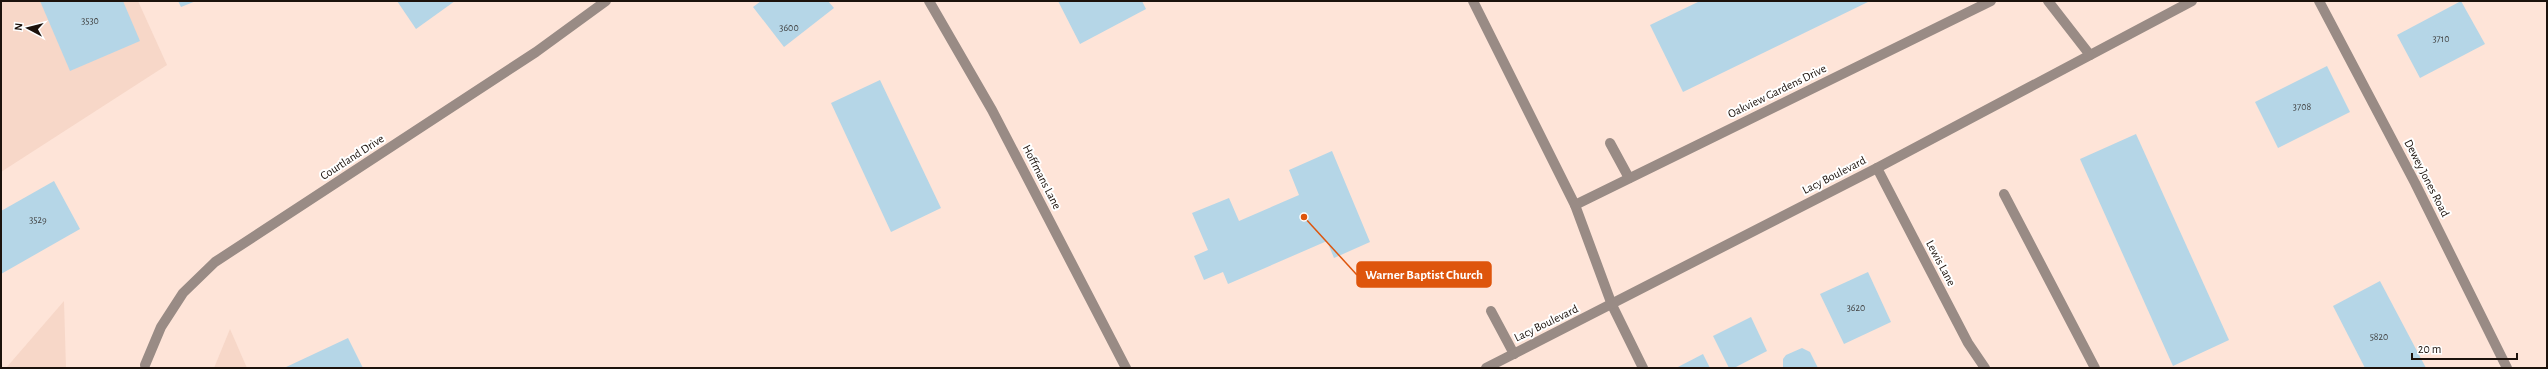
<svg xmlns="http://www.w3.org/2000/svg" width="2548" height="369" font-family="'Alegreya Sans',sans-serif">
	<rect width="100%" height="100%" fill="#fee4d8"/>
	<!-- built -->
	<g fill="#f7d7c8">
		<path d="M1,1H138L167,65L1,172Z"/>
		<path d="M64,301L66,368H6Z"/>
		<path d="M230,329L247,368H214Z"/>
	</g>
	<!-- building -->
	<g fill="#b5d6e7">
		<path d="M40,1H123L140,41L70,71Z"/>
		<path d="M178,1H196L181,7Z"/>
		<path d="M397,1H455L416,29Z"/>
		<path d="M761,1H828L834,8L784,47L753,7Z"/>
		<path d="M1058,1H1142L1146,9L1080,44Z"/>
		<path d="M1700,1H1870L1683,92L1650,25Z"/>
		<path d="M2461,1L2485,44L2420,78L2397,35Z"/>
		<path d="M2327,66L2350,112L2278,148L2255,102Z"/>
		<path d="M880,80L941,208L891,232L831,103Z"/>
		<path d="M2136,134L2229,340L2173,366L2080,159Z"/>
		<path d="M1332,151L1370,242L1334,258L1327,241L1228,284L1223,272L1204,280L1194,256L1208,250L1192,213L1229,198L1239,221L1299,195L1289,170Z"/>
		<path d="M54,181L80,229L1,274V211Z"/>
		<path d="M1868,272L1891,322L1844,344L1820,294Z"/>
		<path d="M2380,281L2426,368H2365L2333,306Z"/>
		<path d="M1751,317L1767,351L1734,368H1729L1713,336Z"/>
		<path d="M348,338L363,368H284Z"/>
		<path d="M1802,348L1810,352L1818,368H1783V359L1786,355Z"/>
		<path d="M1703,354L1710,368H1676Z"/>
	</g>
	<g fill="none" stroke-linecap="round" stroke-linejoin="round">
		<!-- service -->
		<g stroke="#998b85" stroke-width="10">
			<path d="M2319,1L2415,183L2507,368"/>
			<path d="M1610,143L1629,178"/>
			<path d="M2004,194L2095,368"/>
			<path d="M1491,311L1514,354"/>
		</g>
		<!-- minor -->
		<g stroke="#998b85" stroke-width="10">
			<path d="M929,1L992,110L1126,368"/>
			<path d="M1473,1L1575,205L1612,305L1643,368"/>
			<path d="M2048,1L2090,55"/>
			<path d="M1877,168L1968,343L1985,368"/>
			<path d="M1575,205L1991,1"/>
			<path d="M145,365L161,327L183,293L215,262L536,52L606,1"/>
		</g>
		<!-- tertiary -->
		<path stroke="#998b85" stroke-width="10" d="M1486,368L1877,168L2192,1"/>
	</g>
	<g text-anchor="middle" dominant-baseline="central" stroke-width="4" stroke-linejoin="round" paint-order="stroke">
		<!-- number labels -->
		<g font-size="10" fill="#424343">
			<text x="90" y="21">3530</text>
			<text x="789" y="28">3600</text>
			<text x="2441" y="39">3710</text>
			<text x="2302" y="107">3708</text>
			<text x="38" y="220">3529</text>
			<text x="1856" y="308">3620</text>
			<text x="2379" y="337">5820</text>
		</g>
		<!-- street labels -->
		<g font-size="12" fill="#1c120c" stroke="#fff">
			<text transform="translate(1777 91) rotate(-26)">Oakview Gardens Drive</text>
			<text transform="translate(352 157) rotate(-33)">Courtland Drive</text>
			<text transform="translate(1834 175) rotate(-27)">Lacy Boulevard</text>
			<text transform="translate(1042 177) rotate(63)">Hoffmans Lane</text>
			<text transform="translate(2427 178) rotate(63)">Dewey Jones Road</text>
			<text transform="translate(1941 263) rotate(62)">Lewis Lane</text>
			<text transform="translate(1546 323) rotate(-26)">Lacy Boulevard</text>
		</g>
	</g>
	<!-- callouts -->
	<path fill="none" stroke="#de550c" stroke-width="1.5" d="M1304 217L1357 275"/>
	<circle fill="#de550c" stroke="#fff" stroke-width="1.5" cx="1304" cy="217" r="4"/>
	<rect fill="#de550c" stroke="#de550c" stroke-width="1.5" x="1357" y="262" width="134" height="25" rx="4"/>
	<g font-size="13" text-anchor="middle" font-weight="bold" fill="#fff">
		<text x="1424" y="279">Warner Baptist Church</text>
	</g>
	<!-- border -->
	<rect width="2548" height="369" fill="none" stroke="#1c120c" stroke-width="4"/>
	<!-- north arrow -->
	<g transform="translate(28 28) rotate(277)" stroke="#ffffff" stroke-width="3" paint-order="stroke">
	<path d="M0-3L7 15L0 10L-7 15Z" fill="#1c120c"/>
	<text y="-6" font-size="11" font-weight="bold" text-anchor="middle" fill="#1c120c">N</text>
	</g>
	<!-- scale -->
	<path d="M2412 353v6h105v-6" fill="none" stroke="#1c120c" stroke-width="2"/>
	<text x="2418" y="353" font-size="12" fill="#1c120c" stroke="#ffffff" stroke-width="3" paint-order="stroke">20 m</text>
</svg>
